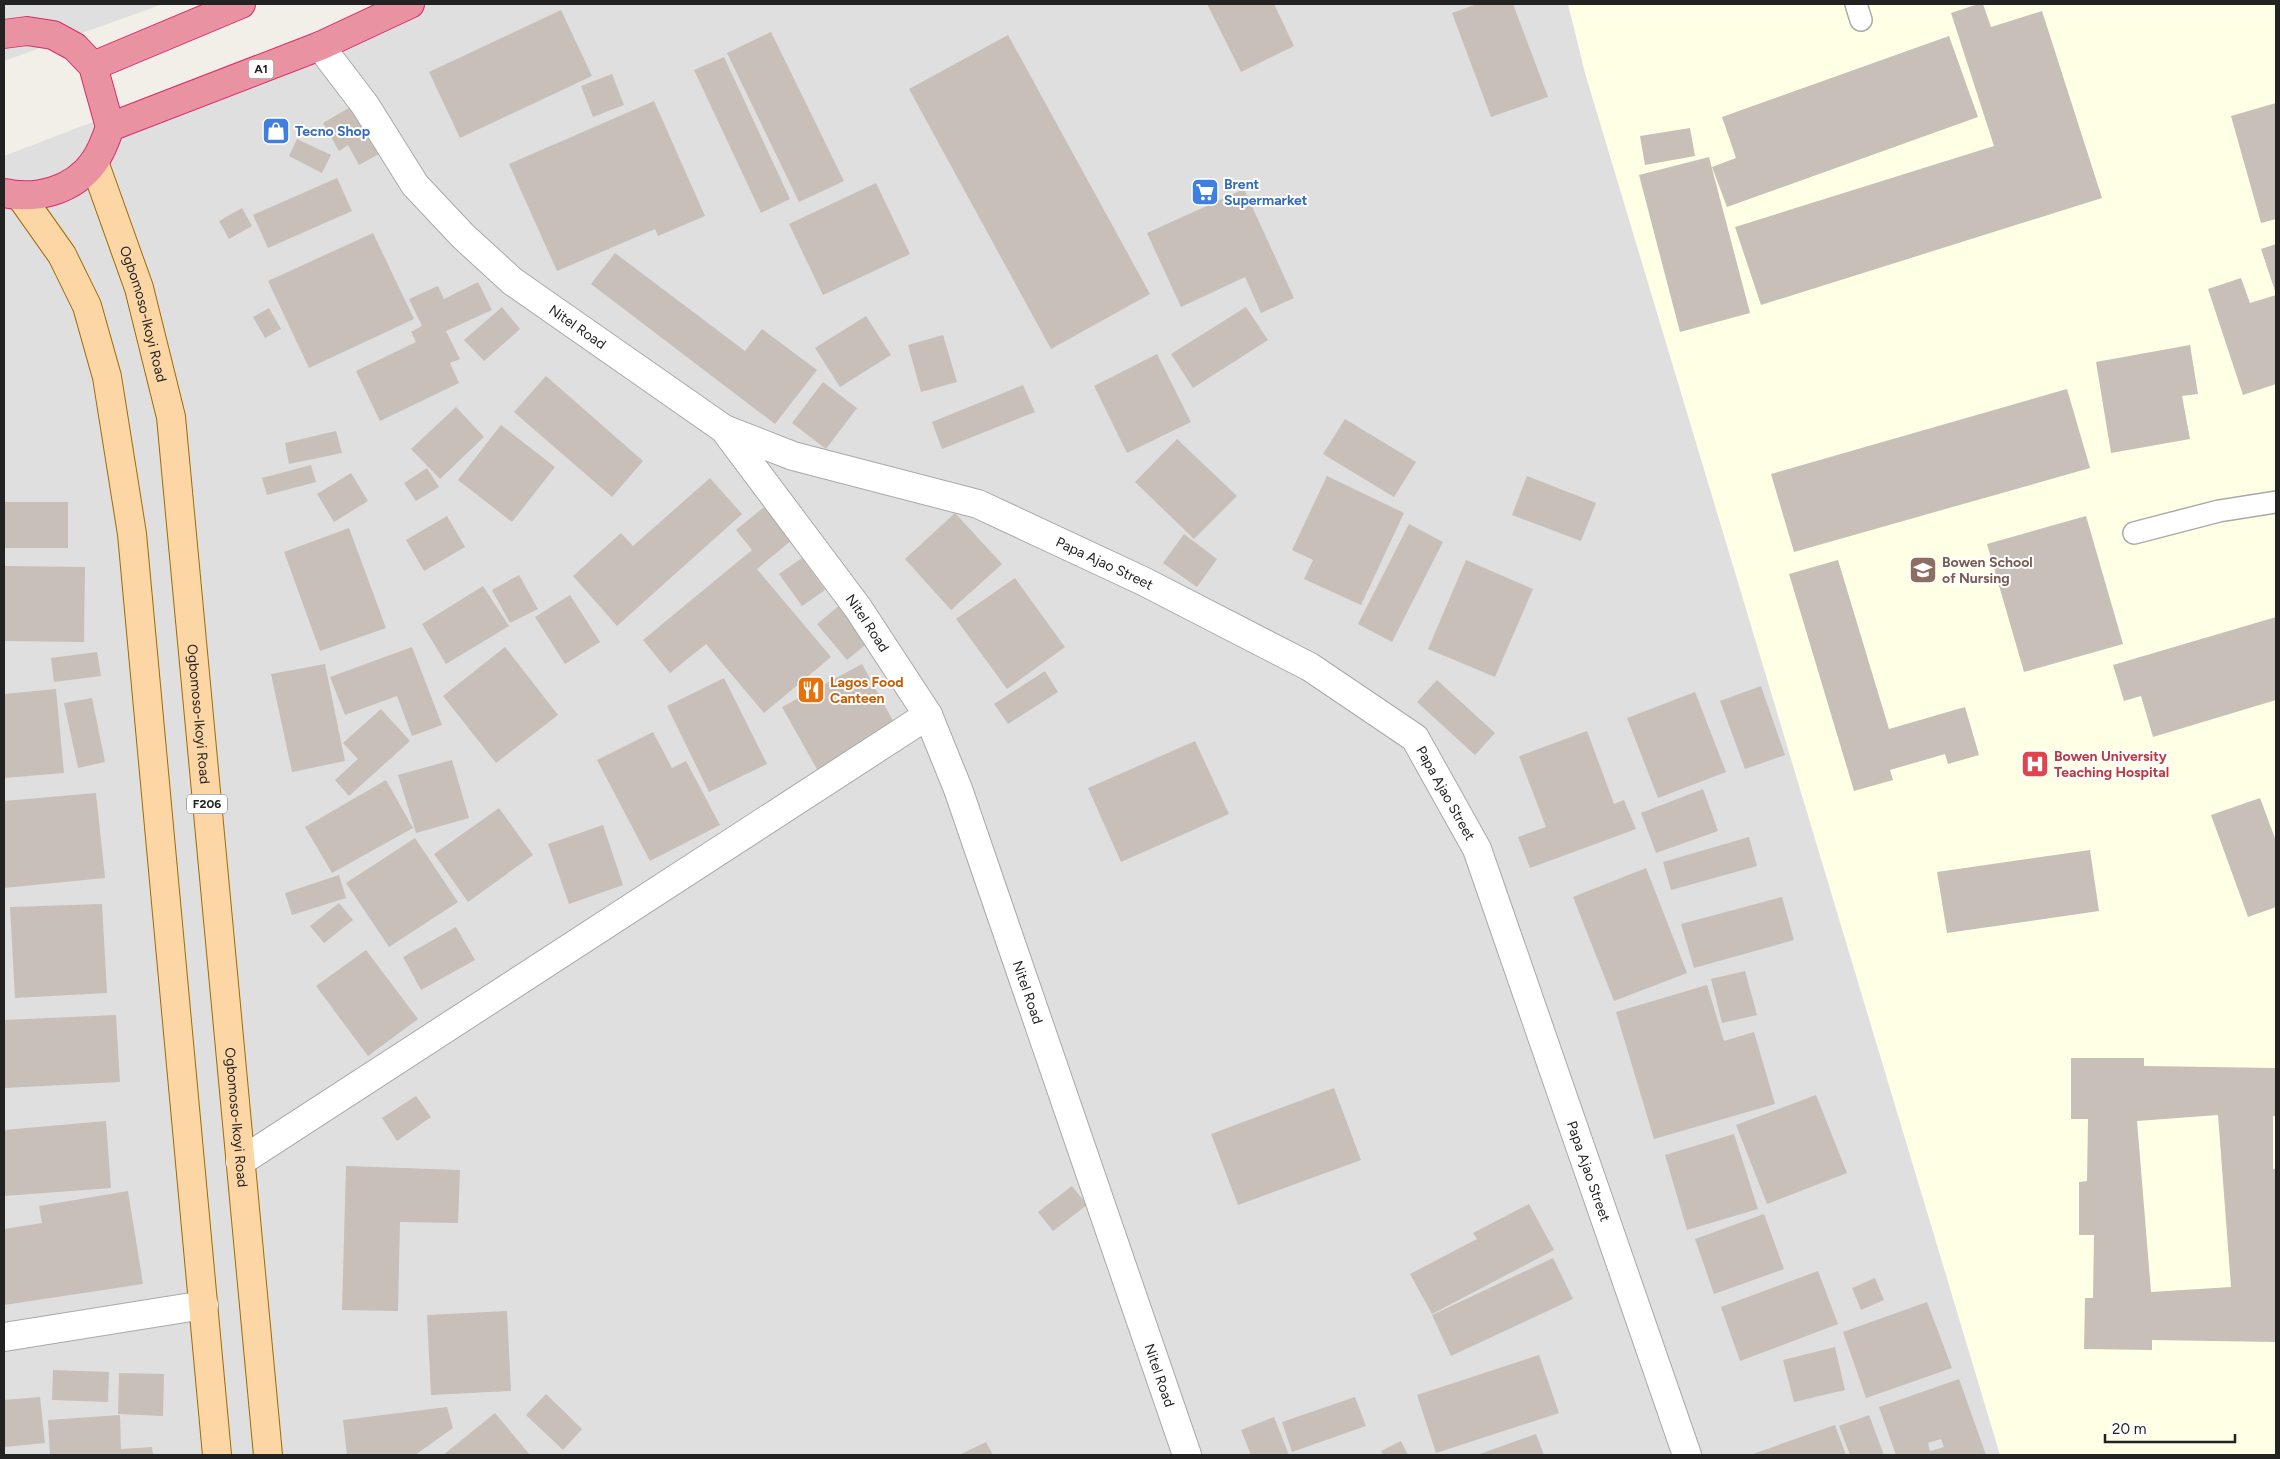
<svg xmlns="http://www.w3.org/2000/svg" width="2280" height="1459" font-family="Figtree,sans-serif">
	<rect width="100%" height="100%" fill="#f2efe9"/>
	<!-- residential -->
	<g fill="#e0dfdf">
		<path d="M4,4H163L4,61Z"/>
		<path d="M401,4H2276V1455H4V156Z"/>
	</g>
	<!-- education -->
	<path fill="#ffffe5" d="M1568,4H2276V1455H2000L1585,73Z"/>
	<!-- building -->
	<g fill="#c7bfb8" fill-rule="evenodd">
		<path d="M1207,4H1274L1294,46L1241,72Z"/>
		<path d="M1477,4H1513L1548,97L1491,117L1452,13Z"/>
		<path d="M1978,4H1983L1991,27L2042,11L2102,198L1761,305L1735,227L1994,146L1951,13Z"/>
		<path d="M561,10L592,76L460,138L429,72Z"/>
		<path d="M771,32L844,181L799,202L727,53Z"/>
		<path d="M1008,35L1150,294L1051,349L909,89Z"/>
		<path d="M1949,36L1978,117L1727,207L1712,167L1736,158L1722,117Z"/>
		<path d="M724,57L790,199L761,213L694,70Z"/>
		<path d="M612,74L624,105L593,117L581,86Z"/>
		<path d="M654,101L705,216L658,236L655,229L557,271L509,164Z"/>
		<path d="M2276,103V219L2261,223L2231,116Z"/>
		<path d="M352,106L379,154L359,165L348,145L339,151L323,123Z"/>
		<path d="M1690,128L1695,156L1645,165L1640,136Z"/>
		<path d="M297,139L331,155L322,173L289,156Z"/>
		<path d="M1709,157L1750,313L1680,332L1639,175Z"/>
		<path d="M337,178L352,211L268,248L253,215Z"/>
		<path d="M876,183L910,254L823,295L789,224Z"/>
		<path d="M1244,189L1294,298L1261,313L1245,277L1181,307L1147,233Z"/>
		<path d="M242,208L252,226L229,239L219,221Z"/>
		<path d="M373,233L414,319L309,368L268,281Z"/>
		<path d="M2276,244V294L2261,249Z"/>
		<path d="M615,253L745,351L762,329L817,370L775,424L591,284Z"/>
		<path d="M2241,278L2250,303L2276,295V384L2243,395L2208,289Z"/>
		<path d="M478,282L492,310L446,331L460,359L450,363L459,383L380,421L356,371L416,342L411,332L422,326L409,299L438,286L444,299Z"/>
		<path d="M502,307L520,329L484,361L464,340Z"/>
		<path d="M1246,307L1268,340L1193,388L1171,354Z"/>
		<path d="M269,308L281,329L265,338L253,317Z"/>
		<path d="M866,316L891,355L840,387L815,348Z"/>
		<path d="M943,335L957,382L921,392L908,345Z"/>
		<path d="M2190,345L2198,394L2182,396L2190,439L2111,453L2096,362Z"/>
		<path d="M1157,354L1191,422L1127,453L1094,386Z"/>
		<path d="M546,376L643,461L612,497L514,412Z"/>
		<path d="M823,382L857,408L826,449L792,423Z"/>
		<path d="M1023,385L1035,412L942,449L932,422Z"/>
		<path d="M2067,389L2090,468L1794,552L1771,474Z"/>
		<path d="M456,407L484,437L440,479L411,449Z"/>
		<path d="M1345,419L1416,462L1394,497L1323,454Z"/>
		<path d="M501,425L555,467L512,522L458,480Z"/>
		<path d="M336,431L342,453L289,464L285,443Z"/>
		<path d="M1177,439L1237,496L1194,539L1135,482Z"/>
		<path d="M311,465L316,482L267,495L262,478Z"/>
		<path d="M427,468L439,487L416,501L404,483Z"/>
		<path d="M351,473L368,501L334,522L317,494Z"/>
		<path d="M1327,476L1404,513L1361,605L1304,579L1313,560L1292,550Z"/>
		<path d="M1527,476L1596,503L1581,541L1512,515Z"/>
		<path d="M710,478L742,514L617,626L573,576L621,533L633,546Z"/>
		<rect x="4" y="502" width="64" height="46"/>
		<path d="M764,507L792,540L757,569L831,657L764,713L706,644L670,673L643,640L752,550L736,530Z"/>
		<path d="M955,513L1002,564L951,610L905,559Z"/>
		<path d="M447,516L465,547L424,571L406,540Z"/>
		<path d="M2086,516L2123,644L2024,672L1987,544Z"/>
		<path d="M1409,524L1443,542L1392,642L1358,624Z"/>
		<path d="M349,528L386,628L320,651L284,552Z"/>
		<path d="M1184,534L1217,559L1197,587L1163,563Z"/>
		<path d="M802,558L825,590L802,606L779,574Z"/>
		<path d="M1466,560L1533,589L1495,677L1428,649Z"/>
		<path d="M1838,560L1889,729L1965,707L1979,755L1948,764L1945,754L1890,770L1893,780L1854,791L1789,574Z"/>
		<path d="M4,566L85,567L84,642L4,641Z"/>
		<path d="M519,575L538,609L510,623L492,590Z"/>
		<path d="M1015,578L1065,647L1007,689L956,619Z"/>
		<path d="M483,586L509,626L446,664L422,624Z"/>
		<path d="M570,595L600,642L565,664L535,617Z"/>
		<path d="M840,605L870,641L847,660L817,624Z"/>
		<path d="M2276,617V700L2153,737L2141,696L2124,701L2113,665Z"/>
		<path d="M412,647L442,725L412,736L397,696L345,715L330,677Z"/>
		<path d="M505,647L558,715L496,763L443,696Z"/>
		<path d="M97,652L101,676L54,682L51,658Z"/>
		<path d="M325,664L345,761L292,772L271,674Z"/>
		<path d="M862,664L897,728L818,771L782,707Z"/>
		<path d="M1045,671L1058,692L1008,724L994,704Z"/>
		<path d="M724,678L767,764L709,792L667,706Z"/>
		<path d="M1437,680L1495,733L1475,755L1417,702Z"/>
		<path d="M1761,686L1785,755L1745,769L1720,701Z"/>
		<path d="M56,689L64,773L4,778V694Z"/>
		<path d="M1695,692L1726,772L1658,798L1627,718Z"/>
		<path d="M92,698L105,762L78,768L64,703Z"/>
		<path d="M381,709L410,741L349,796L335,780L358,759L343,743Z"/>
		<path d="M1587,731L1614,804L1624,800L1636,829L1530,868L1518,837L1546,827L1519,756Z"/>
		<path d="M653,732L672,768L686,761L720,825L650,861L597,760Z"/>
		<path d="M1195,741L1229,814L1121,862L1088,788Z"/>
		<path d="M452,760L469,818L416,833L398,775Z"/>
		<path d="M386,780L413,828L332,873L305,827Z"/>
		<path d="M1703,789L1718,831L1656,853L1641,813Z"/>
		<path d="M96,793L105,878L4,888V801Z"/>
		<path d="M2260,798L2276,841V907L2248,917L2211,815Z"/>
		<path d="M499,808L533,855L468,902L434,854Z"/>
		<path d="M603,825L623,885L569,904L548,844Z"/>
		<path d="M1749,837L1757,866L1671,890L1663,862Z"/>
		<path d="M415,838L458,902L389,947L346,883Z"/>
		<path d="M2090,850L2099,911L1947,933L1937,872Z"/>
		<path d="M1646,868L1687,973L1614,1001L1573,897Z"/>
		<path d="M339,875L346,898L292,915L285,893Z"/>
		<path d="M1782,897L1794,940L1694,968L1681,924Z"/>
		<path d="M339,903L353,920L324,943L310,926Z"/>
		<path d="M102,904L107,993L15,998L10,907Z"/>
		<path d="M456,927L475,960L421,990L403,957Z"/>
		<path d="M366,950L418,1019L368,1056L316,986Z"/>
		<path d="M1745,971L1757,1015L1722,1023L1711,979Z"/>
		<path d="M1707,985L1724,1041L1754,1032L1775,1104L1654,1139L1616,1012Z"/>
		<path d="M116,1015L120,1082L4,1088V1020Z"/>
		<path d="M2071,1058H2144V1066L2276,1068V1116H2273V1169H2276V1342L2152,1340V1350L2084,1349L2085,1298H2093L2094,1235H2079V1182L2087,1181L2088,1119H2071ZM2218,1115L2231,1287L2151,1292L2137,1121Z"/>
		<path d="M1334,1088L1361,1160L1238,1205L1211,1134Z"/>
		<path d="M1816,1095L1847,1173L1767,1204L1736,1125Z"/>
		<path d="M416,1096L431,1117L397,1141L382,1118Z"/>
		<path d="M106,1121L111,1188L4,1196V1130Z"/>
		<path d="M1734,1134L1758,1209L1687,1230L1665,1155Z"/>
		<path d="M346,1166L460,1170L458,1223L400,1222L398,1311L342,1310Z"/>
		<path d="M1072,1186L1087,1205L1053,1231L1038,1212Z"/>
		<path d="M128,1191L143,1284L4,1305V1229L42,1223L39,1206Z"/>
		<path d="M1529,1204L1554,1250L1432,1314L1410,1274L1477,1239L1473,1233Z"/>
		<path d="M1764,1214L1784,1269L1714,1294L1695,1239Z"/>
		<path d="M1553,1258L1573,1299L1451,1356L1432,1315Z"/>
		<path d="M1818,1271L1838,1324L1740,1361L1721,1307Z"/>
		<path d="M1875,1278L1884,1300L1861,1310L1852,1288Z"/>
		<path d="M1927,1302L1952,1368L1866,1398L1843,1332Z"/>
		<path d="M507,1311L511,1391L431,1395L427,1315Z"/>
		<path d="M1835,1347L1845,1390L1794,1402L1783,1360Z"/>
		<path d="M1539,1355L1559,1413L1436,1453L1417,1395Z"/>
		<path d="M53,1370L109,1372L108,1402L52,1400Z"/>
		<path d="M119,1373L164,1374L163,1416L118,1414Z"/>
		<path d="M1959,1379L1986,1455H1896L1879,1407ZM1941,1439L1944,1447L1930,1451L1928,1443Z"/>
		<path d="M546,1394L582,1429L563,1450L526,1415Z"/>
		<path d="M40,1397L45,1443L4,1447V1400Z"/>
		<path d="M1355,1397L1366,1426L1292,1452L1282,1422Z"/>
		<path d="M447,1407L453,1428L415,1455H347L343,1420Z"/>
		<path d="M495,1413L530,1455H443Z"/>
		<path d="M120,1415L121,1449L152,1447L153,1455H50L48,1420Z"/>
		<path d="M1869,1415L1884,1455H1850L1839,1426Z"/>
		<path d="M1274,1417L1289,1455H1251L1241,1430Z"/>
		<path d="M1835,1425L1846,1455H1750Z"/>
		<path d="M1536,1434L1544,1455H1477Z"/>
		<path d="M1401,1441L1408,1455H1383L1381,1451Z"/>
		<path d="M986,1442L993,1455H959Z"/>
	</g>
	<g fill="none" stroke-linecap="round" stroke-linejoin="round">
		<!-- lane casing -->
		<g stroke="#a9a9a9" stroke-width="24">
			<g id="lane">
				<path d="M1856,4L1861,20"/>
				<path d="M2134,533L2219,511L2276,502"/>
			</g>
		</g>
		<!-- street casing -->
		<g stroke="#a9a9a9" stroke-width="30">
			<g id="street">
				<path id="s1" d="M320,46L365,105L415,185L463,236L512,281L724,429L858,608L928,715L958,789L1187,1455"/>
				<path id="s2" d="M724,429L793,456L978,504L1143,581L1310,667L1415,738L1477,849L1687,1455"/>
				<path d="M240,1162L928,715"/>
				<path d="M4,1337L204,1305"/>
			</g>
		</g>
		<!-- primary casing -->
		<g stroke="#a06b00" stroke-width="30">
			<g id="primary">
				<path id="s3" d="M94,162L139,288L171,417L268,1455"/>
				<path d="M21,197L62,255L87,306L107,377L132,534L217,1455"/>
			</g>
		</g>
		<!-- highway casing -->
		<g stroke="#dc2a67" stroke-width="30">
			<g id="highway">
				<path d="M4,34L27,31L53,35L75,47L93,66L110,127C106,139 101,152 94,162C73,191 36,200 4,193"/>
				<path d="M93,66L241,4"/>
				<path d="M110,127L320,46L410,4"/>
			</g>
		</g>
		<!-- lane -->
		<use href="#lane" stroke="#fff" stroke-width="21"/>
		<!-- street -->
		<use href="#street" stroke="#fff" stroke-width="28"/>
		<!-- primary -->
		<use href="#primary" stroke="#fcd6a4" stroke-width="28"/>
		<!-- highway -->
		<use href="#highway" stroke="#e892a2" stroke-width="28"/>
	</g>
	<!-- icons -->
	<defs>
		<g id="shop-square" transform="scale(1.4375)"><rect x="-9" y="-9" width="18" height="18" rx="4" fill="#3f7fe0" stroke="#fff"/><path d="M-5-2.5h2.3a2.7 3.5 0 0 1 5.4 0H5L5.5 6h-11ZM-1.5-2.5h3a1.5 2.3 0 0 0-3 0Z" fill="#fff"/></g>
		<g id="supermarket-square" transform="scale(1.4375)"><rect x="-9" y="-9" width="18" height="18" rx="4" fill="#3f7fe0" stroke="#fff"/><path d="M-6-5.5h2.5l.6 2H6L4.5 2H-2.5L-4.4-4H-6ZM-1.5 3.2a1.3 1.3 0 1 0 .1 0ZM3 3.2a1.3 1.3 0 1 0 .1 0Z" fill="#fff"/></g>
		<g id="school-square" transform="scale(1.4375)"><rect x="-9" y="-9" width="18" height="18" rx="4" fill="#8d6e63" stroke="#fff"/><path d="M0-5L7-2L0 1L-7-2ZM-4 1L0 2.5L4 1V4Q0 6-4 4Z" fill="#fff"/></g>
		<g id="restaurant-square" transform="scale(1.4375)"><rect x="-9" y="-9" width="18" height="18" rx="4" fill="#e8710a" stroke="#fff"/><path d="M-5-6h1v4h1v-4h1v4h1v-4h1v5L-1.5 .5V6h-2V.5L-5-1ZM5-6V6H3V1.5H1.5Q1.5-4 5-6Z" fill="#fff"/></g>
		<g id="hospital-square" transform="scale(1.4375)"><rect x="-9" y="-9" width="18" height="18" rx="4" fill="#e0444e" stroke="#fff"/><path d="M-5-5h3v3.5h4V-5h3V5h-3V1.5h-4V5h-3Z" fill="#fff"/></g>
	</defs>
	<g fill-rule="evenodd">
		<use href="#shop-square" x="276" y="131"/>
		<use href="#supermarket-square" x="1205" y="192"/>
		<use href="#school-square" x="1923" y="570"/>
		<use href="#restaurant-square" x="811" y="690"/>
		<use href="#hospital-square" x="2035" y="764"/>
	</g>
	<g text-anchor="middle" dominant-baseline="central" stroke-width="4" stroke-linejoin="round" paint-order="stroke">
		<!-- shield labels -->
		<g fill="#fff" stroke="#646464" stroke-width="1">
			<rect x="248.5" y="59.5" width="25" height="19" rx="4"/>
			<rect x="187" y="794.5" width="40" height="19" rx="4"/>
		</g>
		<g font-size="12" font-weight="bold" fill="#222">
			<text x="261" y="69">A1</text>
			<text x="207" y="804">F206</text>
		</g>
		<!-- shop labels -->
		<g font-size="14" font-weight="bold" fill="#366cbe" stroke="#fff" text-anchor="start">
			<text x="295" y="131">Tecno Shop</text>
			<text x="1224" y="184">Brent<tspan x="1224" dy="16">Supermarket</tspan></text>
		</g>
		<!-- street labels -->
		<g font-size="14" fill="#222" stroke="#fff">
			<text stroke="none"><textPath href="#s3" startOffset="160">Ogbomoso-Ikoyi Road</textPath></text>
			<text stroke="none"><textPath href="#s1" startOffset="385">Nitel Road</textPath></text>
			<text stroke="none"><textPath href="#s2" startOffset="405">Papa Ajao Street</textPath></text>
			<text stroke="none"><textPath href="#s1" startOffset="805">Nitel Road</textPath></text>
			<text stroke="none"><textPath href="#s3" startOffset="565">Ogbomoso-Ikoyi Road</textPath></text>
			<text stroke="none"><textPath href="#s2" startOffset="825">Papa Ajao Street</textPath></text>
			<text stroke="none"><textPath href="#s1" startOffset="1210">Nitel Road</textPath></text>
			<text stroke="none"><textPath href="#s3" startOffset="970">Ogbomoso-Ikoyi Road</textPath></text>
			<text stroke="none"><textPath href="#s2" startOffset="1230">Papa Ajao Street</textPath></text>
			<text stroke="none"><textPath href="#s1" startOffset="1615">Nitel Road</textPath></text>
		</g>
		<!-- education labels -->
		<g font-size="14" font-weight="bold" fill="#785e54" stroke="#fff" text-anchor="start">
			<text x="1942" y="562">Bowen School<tspan x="1942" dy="16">of Nursing</tspan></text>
		</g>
		<!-- food labels -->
		<g font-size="14" font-weight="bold" fill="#c56008" stroke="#fff" text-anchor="start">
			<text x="830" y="682">Lagos Food<tspan x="830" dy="16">Canteen</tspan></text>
		</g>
		<!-- health labels -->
		<g font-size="14" font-weight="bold" fill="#be3a42" stroke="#fff" text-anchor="start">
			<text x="2054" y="756">Bowen University<tspan x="2054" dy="16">Teaching Hospital</tspan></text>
		</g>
	</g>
	<!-- border -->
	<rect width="2280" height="1459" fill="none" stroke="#222222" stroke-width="10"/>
	<!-- scale -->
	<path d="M2105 1434v8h130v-8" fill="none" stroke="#222222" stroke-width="2.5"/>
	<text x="2112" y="1434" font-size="15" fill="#222222" stroke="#ffffff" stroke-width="4" paint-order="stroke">20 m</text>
</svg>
